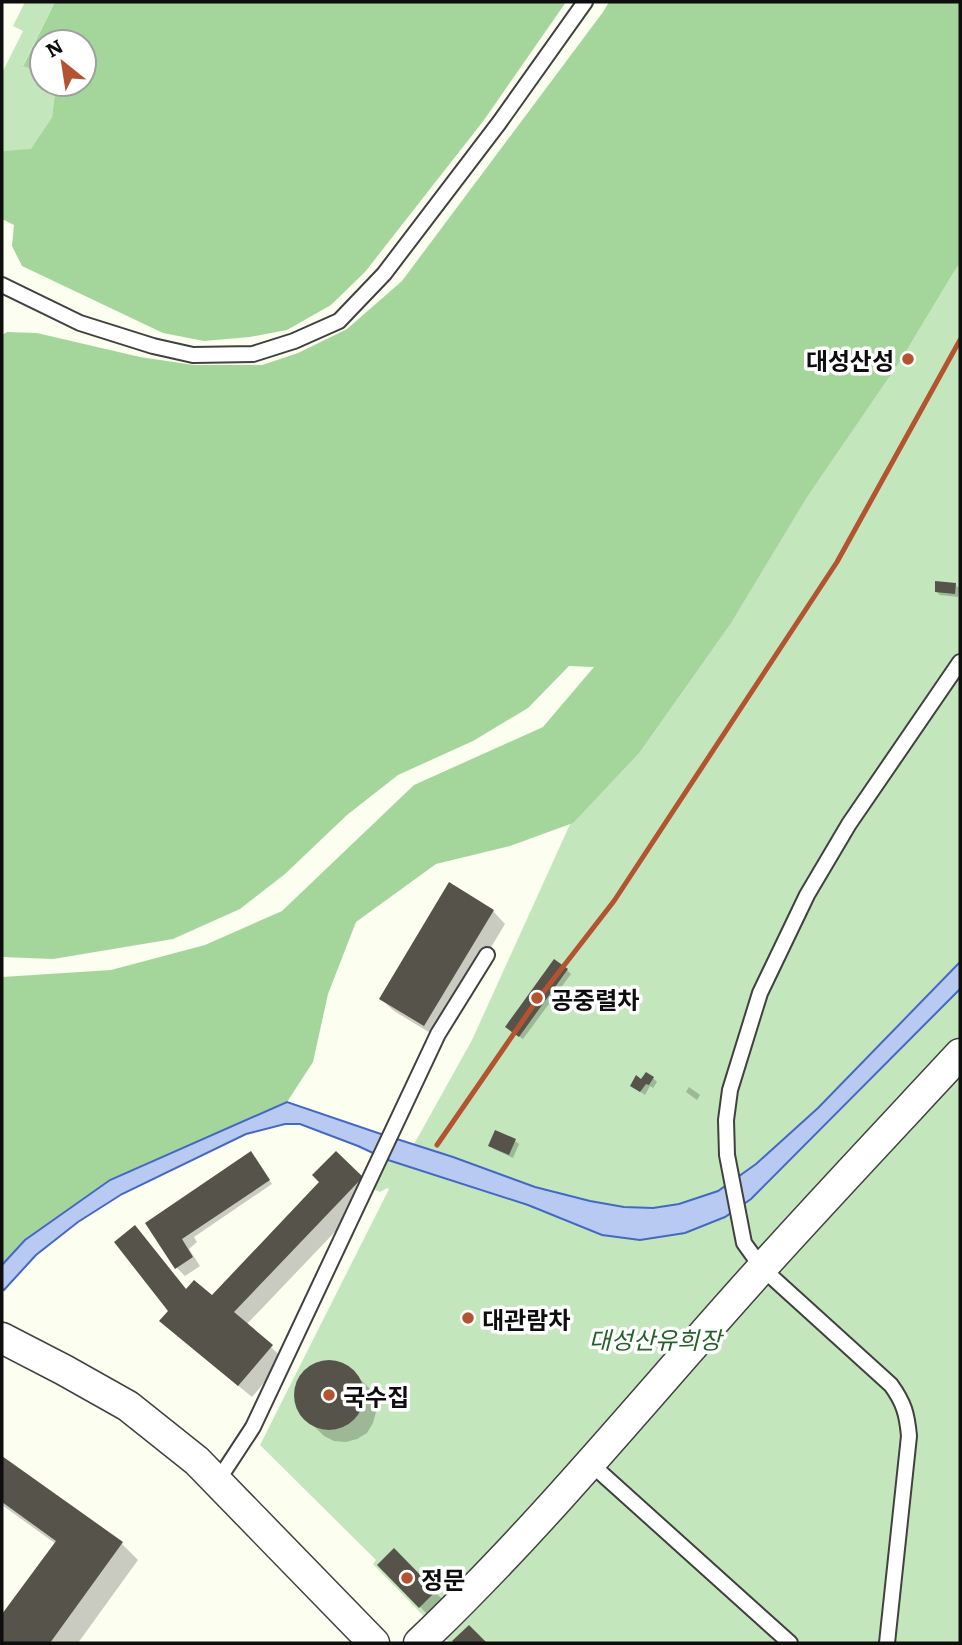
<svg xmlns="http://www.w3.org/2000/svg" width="962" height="1645" font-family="Literata,'Noto Sans KR',serif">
	<rect width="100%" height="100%" fill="#fcfef0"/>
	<!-- green -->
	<g fill="#c4e6bc">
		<path d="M25,2H55L23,65L42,72V84H56L52,117L31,150L2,151V73L23,31L13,26Z"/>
		<path d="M960,212V1643H450L373,1564L376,1560L260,1445L389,1189L387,1188L380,1192L373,1189L388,1160L403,1164L472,1040L606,745Z"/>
	</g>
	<!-- forest -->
	<g fill="#a4d69c">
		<path d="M55,2H566L484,120L365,272L331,305L287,330L250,337L204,341L163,333L22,266L12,246L14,225L2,219V151L31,149L52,117L56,84H84V42H42V72L23,66Z"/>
		<path d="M609,2H960V263L953,273L900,361L807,497L731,623L639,753L573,823L510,846L436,864L356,922L328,994L313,1062L287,1102L110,1180L25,1240L2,1265V977L111,970L205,945L282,911L414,785L543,727L594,667L569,666L528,708L473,741L398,775L347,815L285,874L240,909L173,939L53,959L2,957V335L7,332L37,333L140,357L194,365H262L298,353L347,329L402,281L603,12Z"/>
	</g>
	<!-- water -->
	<path fill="#b8caf2" stroke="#4469c4" stroke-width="2" d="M960,962V989L751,1199L725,1217L685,1233L640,1240L602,1235L528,1205L388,1160L358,1146L300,1124H285L246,1134L122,1194L78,1222L36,1255L4,1290L2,1289V1265L25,1240L110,1180L287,1102L378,1133L453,1157L535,1187L590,1201L624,1207L653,1208L679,1204L718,1191L756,1164L818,1108Z"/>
	<!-- shadow -->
	<g fill="#0003">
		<path d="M955,585L959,588L958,597L940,595L936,591Z"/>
		<path d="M493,911L505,924L437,1037L394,1011L381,999Z"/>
		<path d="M567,970L571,974L523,1039L511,1031Z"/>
		<path d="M653,1078L657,1082L653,1088L650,1086L645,1095L632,1086L642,1081Z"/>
		<path d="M689,1087L700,1095L697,1100L686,1092Z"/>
		<path d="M515,1141L519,1144L513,1158L494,1149L490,1145Z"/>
		<path d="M336,1154L374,1191L246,1325L284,1359L252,1397L174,1333L170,1311L135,1228L187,1291L212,1297L322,1182Z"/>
		<path d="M254,1157L272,1184L194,1237L197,1242L189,1249L200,1266L185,1276L177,1268L147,1223Z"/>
		<path d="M327,1362L338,1363L349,1368L371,1390L376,1400V1412L373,1423L367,1433L357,1439L346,1442L334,1441L324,1436L302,1414L297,1404L296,1392L299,1381L306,1372L315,1365Z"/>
		<path d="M2,1458L121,1543L138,1560L78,1643H2V1617H3L56,1544L2,1505Z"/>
		<path d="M394,1551L443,1600L428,1615L380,1565Z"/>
	</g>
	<!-- building -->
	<g fill="#56534b">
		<path d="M935,581L956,583L955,594L935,592Z"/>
		<path d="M449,882L494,910L424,1026L379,999Z"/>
		<path d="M554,959L568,969L519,1037L505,1027Z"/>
		<path d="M646,1072L654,1077L649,1085L646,1084L640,1092L630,1086L636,1075L641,1079Z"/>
		<path d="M495,1130L516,1139L509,1155L488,1146Z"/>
		<path d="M251,1151L270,1180L182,1239L193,1257L175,1269L145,1223Z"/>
		<path d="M336,1151L363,1177L234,1312L273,1345L238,1386L159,1321L168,1311L114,1242L135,1225L186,1289L194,1280L212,1295L319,1182L312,1175Z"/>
		<circle cx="329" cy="1395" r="35"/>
		<path d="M2,1456L123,1542L50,1643H2V1614L56,1541L2,1502Z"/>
		<path d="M394,1548L436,1591L419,1608L377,1565Z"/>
		<path d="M469,1625L487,1643H454L452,1641Z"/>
	</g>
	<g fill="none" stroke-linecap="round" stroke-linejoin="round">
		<!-- lane casing -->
		<g stroke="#414141" stroke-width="18">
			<g id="lane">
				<path d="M2,285L80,323L153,346L193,355L253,354L294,341L339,321L384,274L499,123L585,2"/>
				<path d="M590,1463L790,1643"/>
				<path d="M217,1482L253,1427L438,1034L487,955"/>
				<path d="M887,1643L909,1436C907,1414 904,1403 891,1385L762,1268L744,1243L727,1155L726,1120L730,1090L760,993L807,895L849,824L960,662"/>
			</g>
		</g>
		<!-- street casing -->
		<g stroke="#414141" stroke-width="33">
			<g id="street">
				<path d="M2,1338L64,1370L128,1406L197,1461L374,1643"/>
				<path d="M419,1643C542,1526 648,1394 762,1268C827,1196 894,1125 960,1054"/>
			</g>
		</g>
		<!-- lane -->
		<use href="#lane" stroke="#fff" stroke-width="14"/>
		<!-- street -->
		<use href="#street" stroke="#fff" stroke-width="30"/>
		<!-- rail -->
		<path stroke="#b45330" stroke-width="5" d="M437,1145L535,1003L614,901L837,562L960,340"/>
	</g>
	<!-- markers -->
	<g fill="#b45330" stroke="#fff" stroke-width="2.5">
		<circle cx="908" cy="359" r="7"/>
		<circle cx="537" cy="998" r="7"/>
		<circle cx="468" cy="1318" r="7"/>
		<circle cx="329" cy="1395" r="7"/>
		<circle cx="407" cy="1578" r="7"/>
	</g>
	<g text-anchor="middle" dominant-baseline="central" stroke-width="7" stroke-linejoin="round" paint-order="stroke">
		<!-- poi labels -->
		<g font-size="24" font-weight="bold" fill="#0e0e0e" stroke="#fff" text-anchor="start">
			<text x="894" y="359" text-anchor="end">대성산성</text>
			<text x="551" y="998">공중렬차</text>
			<text x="482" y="1318">대관람차</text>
			<text x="343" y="1395">국수집</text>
			<text x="421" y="1578">정문</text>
		</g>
		<!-- park labels -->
		<g font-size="24" font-style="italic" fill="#236129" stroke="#fff">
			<text x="655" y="1338">대성산유희장</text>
		</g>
	</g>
	<!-- border -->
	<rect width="962" height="1645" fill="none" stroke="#0e0e0e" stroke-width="7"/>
	<!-- north arrow -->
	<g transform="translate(63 63) rotate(330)"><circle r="33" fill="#ffffff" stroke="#9f9f9f" stroke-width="2"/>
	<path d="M0-5L12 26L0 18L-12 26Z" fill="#b45330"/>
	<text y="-10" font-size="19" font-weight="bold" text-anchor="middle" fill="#0e0e0e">N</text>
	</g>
</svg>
